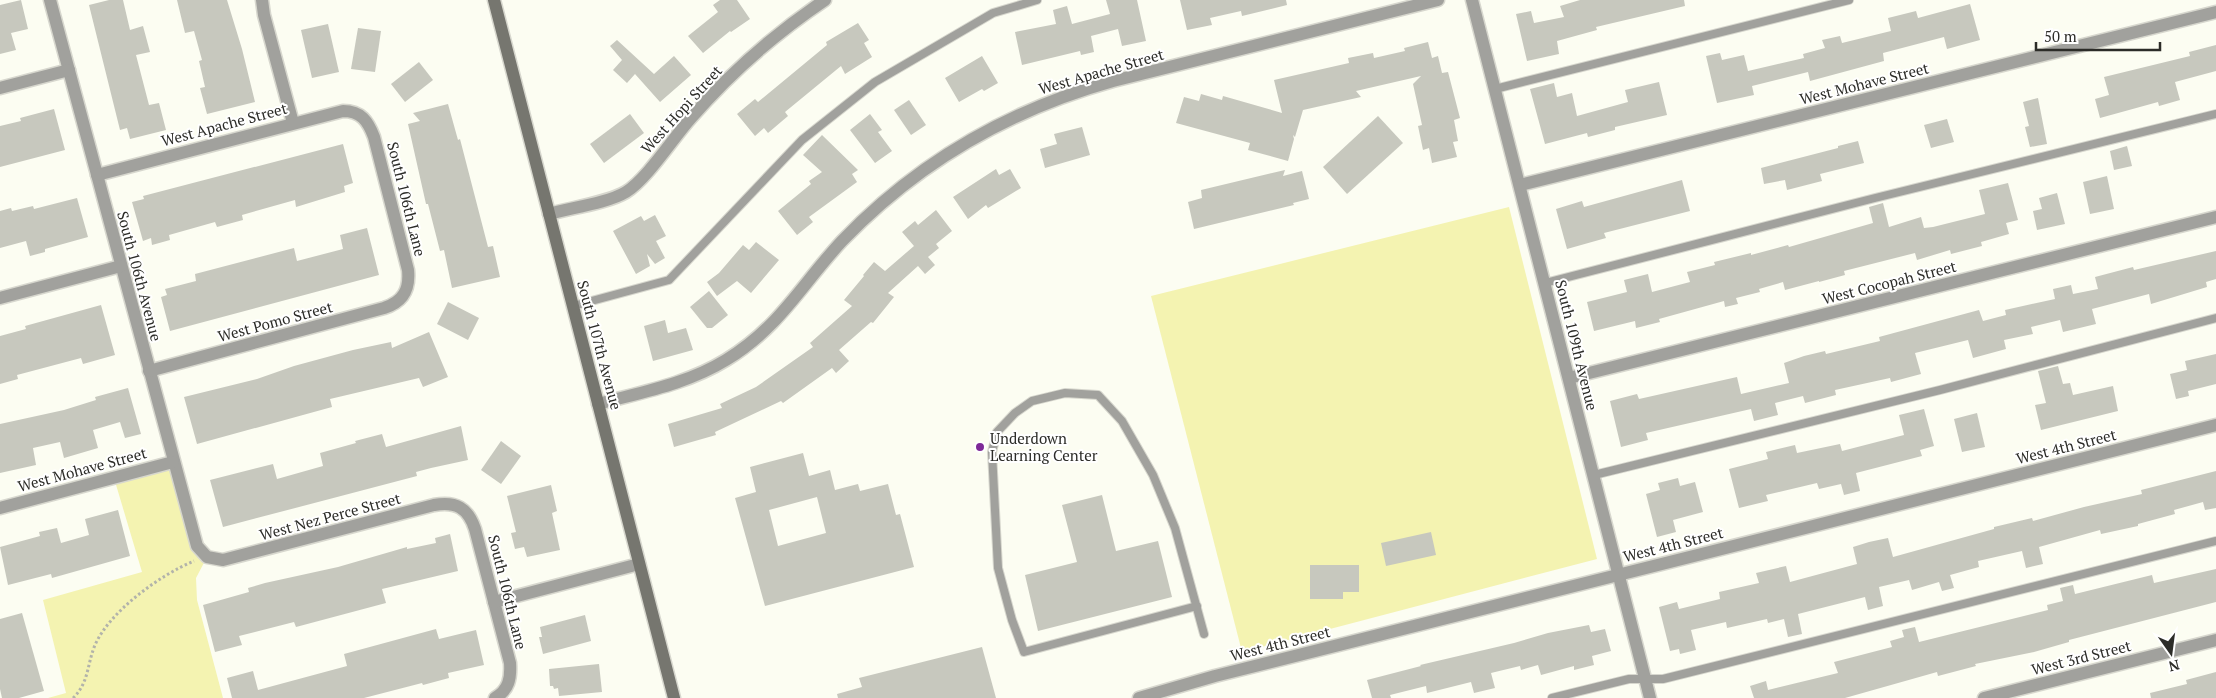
<svg xmlns="http://www.w3.org/2000/svg" width="2216" height="698" font-family="'PT Serif',serif">
	<rect width="100%" height="100%" fill="#fcfdf2"/>
	<!-- green -->
	<g fill="#f4f3b1">
		<path d="M1509,207L1597,559L1242,652L1151,296Z"/>
		<path d="M173,462L207,557L196,578L197,600L223,698H48L66,693L43,600L142,572L114,478Z"/>
	</g>
	<!-- building -->
	<g fill="#c7c8be" fill-rule="evenodd">
		<path d="M21,0L28,29L11,33L16,50L0,54V5Z"/>
		<path d="M109,0H123L130,30L143,26L150,52L136,55L149,105L159,103L166,130L130,139L127,128L120,130L89,5Z"/>
		<path d="M177,0H227L242,49L255,102L207,114L200,88L205,87L199,61L202,60L194,31L185,33Z"/>
		<path d="M720,0H737L750,19L731,32L730,31L703,53L688,36L718,12L713,5Z"/>
		<path d="M1106,0H1137L1146,41L1122,46L1118,29L1091,36L1094,52L1081,55L1080,51L1022,65L1015,32L1056,24L1053,10L1067,6L1072,24L1110,14Z"/>
		<path d="M1180,0H1286L1287,5L1242,16L1241,11L1210,18L1212,25L1187,30Z"/>
		<path d="M1580,0H1684L1685,6L1596,27L1597,30L1557,41L1559,54L1527,61L1516,14L1531,11L1534,23L1564,17L1560,6Z"/>
		<path d="M1970,4L1980,40L1947,49L1944,37L1883,53L1884,61L1810,81L1808,72L1752,86L1754,95L1717,103L1706,56L1720,53L1722,60L1744,55L1748,71L1804,58L1803,54L1825,48L1822,40L1840,36L1842,43L1891,31L1888,18L1916,11L1918,18Z"/>
		<path d="M858,23L869,40L864,43L872,57L845,74L841,66L785,112L788,116L768,133L764,128L755,136L737,114L755,99L758,102L827,45L826,42Z"/>
		<path d="M328,24L339,72L312,78L301,30Z"/>
		<path d="M358,28L381,31L375,72L351,69Z"/>
		<path d="M617,40L654,74L674,56L691,75L660,102L635,74L627,83L613,70L622,60L610,46Z"/>
		<path d="M1428,42L1432,58L1438,56L1442,73L1448,72L1460,118L1454,120L1458,141L1453,142L1457,157L1432,163L1429,148L1423,150L1418,126L1422,125L1413,84L1421,76L1356,91L1361,97L1303,110L1295,137L1293,135L1294,139L1288,161L1248,150L1250,143L1176,123L1184,97L1199,101L1201,94L1222,100L1223,96L1282,113L1274,80L1349,63L1348,58L1373,53L1374,58L1405,51L1404,48Z"/>
		<path d="M2216,45V71L2175,82L2180,100L2159,106L2158,102L2100,118L2095,99L2109,95L2104,77L2190,56L2189,52Z"/>
		<path d="M982,56L998,83L984,91L982,89L959,102L945,78Z"/>
		<path d="M419,62L433,80L405,102L391,84Z"/>
		<path d="M1659,82L1667,115L1615,127V130L1588,137L1587,133L1545,144L1530,89L1554,83L1557,97L1572,93L1577,116L1628,102L1625,90Z"/>
		<path d="M2038,98L2047,144L2030,147L2025,127L2029,126L2023,102Z"/>
		<path d="M909,100L926,125L911,135L894,110Z"/>
		<path d="M448,104L458,140L460,139L488,247L493,246L500,277L452,288L444,250L440,251L428,204H426L408,124L420,121L413,113Z"/>
		<path d="M54,109L65,150L0,167V126L21,121L20,118Z"/>
		<path d="M630,114L644,133L604,163L590,144Z"/>
		<path d="M870,114L882,130L878,132L892,151L875,163L850,130Z"/>
		<path d="M1378,116L1403,143L1347,194L1323,167Z"/>
		<path d="M1947,119L1954,142L1931,148L1924,125Z"/>
		<path d="M1082,127L1090,155L1045,168L1040,149L1057,144L1054,134Z"/>
		<path d="M822,135L858,170L852,174L857,182L809,217L813,222L797,235L778,211L811,184L809,181L822,172L803,155Z"/>
		<path d="M1858,141L1864,163L1820,174L1822,181L1787,190L1785,180L1764,184L1761,168L1838,148V146Z"/>
		<path d="M343,144L353,183L344,186L345,192L296,207L295,200L242,215L243,220L217,227L215,222L169,235L170,240L152,245L151,238L143,241L132,202L144,199L143,196Z"/>
		<path d="M2127,146L2132,166L2114,170L2110,151Z"/>
		<path d="M996,169L999,175L1010,169L1021,188L988,208L986,205L968,219L953,197Z"/>
		<path d="M1285,170L1283,176L1302,171L1309,199L1293,203L1294,205L1194,229L1188,202L1202,198L1201,190Z"/>
		<path d="M2107,176L2114,209L2090,214L2083,182Z"/>
		<path d="M1682,180L1690,211L1604,233L1606,238L1567,249L1556,209L1582,201L1584,207Z"/>
		<path d="M2008,183L2018,220L2006,223L2009,234L1981,242L1982,246L1951,254L1950,250L1917,260L1915,253L1844,271L1845,275L1819,282V281L1785,290L1783,282L1759,289L1760,292L1736,298L1738,304L1725,307L1724,301L1659,319L1660,322L1636,328L1635,321L1594,331L1587,302L1627,292L1624,280L1648,274L1652,292L1690,282L1687,272L1715,265L1714,262L1751,253V255L1788,245L1789,247L1873,223L1869,207L1883,203L1889,227L1921,217L1924,228L1933,227L1985,214L1979,190Z"/>
		<path d="M2057,193L2065,224L2037,230L2033,211L2042,209L2039,198Z"/>
		<path d="M77,198L88,237L45,249V252L30,256L26,241L0,248V211L11,208L12,211L33,206L34,209Z"/>
		<path d="M936,210L952,231L936,244L939,248L928,257L935,265L925,274L918,266L888,293L894,297L873,323L871,322L839,350L849,361L836,373L832,368L783,403L781,401L715,432L716,435L674,447L668,424L722,408L720,404L756,387L813,347L810,343L852,306L844,300L864,276L863,275L874,262L885,271L914,246L902,232L915,221L918,225Z"/>
		<path d="M655,215L666,236L656,241L665,258L655,264L647,254L650,266L636,274L613,231L641,216L644,221Z"/>
		<path d="M367,228L379,275L170,331L161,297L167,295L165,289L196,281L195,274L294,248L297,261L343,249L340,235Z"/>
		<path d="M756,242L779,260L751,293L737,281L717,296L707,282L719,273L743,245L749,250Z"/>
		<path d="M2216,251V279L2206,282L2207,287L2151,304L2149,294L2092,309L2096,324L2063,332L2060,320L2031,327L2033,334L2004,340L2006,349L1973,358L1968,340L1915,353L1921,374L1891,382L1890,378L1835,390L1836,395L1805,403L1803,396L1775,403L1778,415L1754,421L1751,409L1646,433L1648,440L1621,447L1610,401L1637,394L1639,399L1737,377L1741,394L1789,383L1784,363L1804,356L1825,351L1826,354L1880,341L1879,337L1979,310L1983,321L2006,315L2005,310L2055,299L2053,289L2071,285L2073,294L2098,289L2095,277L2133,267L2134,270Z"/>
		<path d="M709,291L728,315L712,328H707L690,307Z"/>
		<path d="M448,302L479,318L468,340L437,324Z"/>
		<path d="M101,305L115,355L83,364L81,358L17,375L18,379L0,384V336L26,329L25,326Z"/>
		<path d="M665,320L668,333L686,328L693,350L653,361L644,326Z"/>
		<path d="M429,332L448,377L423,387L419,378L330,399L332,407L197,444L184,397L257,379L294,366L353,350L391,342L392,348Z"/>
		<path d="M2216,354V384L2188,391L2189,396L2176,399L2170,374L2187,370L2185,361Z"/>
		<path d="M2058,366L2063,384L2070,383L2073,395L2113,386L2118,411L2041,430L2035,405L2046,403L2038,371Z"/>
		<path d="M128,388L141,434L125,438L120,422L93,430L98,448L64,458L60,442L33,448L36,465L0,473V424L64,410L96,400L95,397Z"/>
		<path d="M1924,409L1934,446L1920,450L1922,456L1856,473L1860,491L1844,495L1841,484L1819,489L1817,483L1766,495L1768,501L1739,508L1729,469L1768,459L1766,452L1795,445L1797,453L1840,444L1842,451L1904,435L1899,415Z"/>
		<path d="M1977,413L1985,447L1962,452L1954,419Z"/>
		<path d="M461,426L468,460L431,468L416,472L417,476L223,527L210,480L273,464L277,479L323,466L320,453L356,443L355,441L382,434L386,447Z"/>
		<path d="M501,441L521,456L501,484L481,470Z"/>
		<path d="M803,453L809,476L830,470L835,490L858,484L860,491L888,484L896,515L900,514L914,567L765,606L735,498L756,492L750,467ZM817,497L826,533L778,546L769,510Z"/>
		<path d="M2216,471V508L2205,510L2203,502L2174,510L2175,514L2138,524V526L2101,534L2100,530L2039,547L2043,564L2026,568L2022,551L1978,561L1979,567L1950,575L1954,588L1942,591L1939,582L1912,590L1909,580L1879,587L1883,606L1868,610L1865,597L1798,614L1802,634L1788,637L1784,619L1768,623L1767,619L1727,628L1726,622L1691,630L1696,650L1680,654L1679,649L1670,651L1659,607L1677,602L1679,609L1720,599L1719,592L1759,583L1756,573L1786,566L1790,582L1857,564L1853,547L1869,542L1888,538L1893,557L1994,529V527L2032,518L2033,521L2084,507L2142,494L2141,490Z"/>
		<path d="M1678,478L1680,486L1695,482L1703,512L1673,520L1676,532L1657,537L1646,494L1660,490L1658,483Z"/>
		<path d="M551,485L557,511L552,513L560,550L527,557L524,547L515,549L511,533L516,532L507,496Z"/>
		<path d="M1102,495L1116,551L1158,541L1172,597L1038,631L1025,575L1077,562L1062,505Z"/>
		<path d="M118,510L130,556L52,578L51,574L8,585L0,547L40,536L39,532L57,528L61,543L89,535L85,519Z"/>
		<path d="M1431,532L1436,555L1386,566L1381,543Z"/>
		<path d="M450,534L458,571L382,589L386,603L296,627L294,622L239,636L242,645L215,652L203,605L249,592L248,588L265,583L338,567L407,547V549L436,543L435,538Z"/>
		<path d="M1310,565H1359V592H1343V599H1310Z"/>
		<path d="M2216,569V602L2069,640V642L2034,652L1975,664L1976,666L1938,676L1937,672L1845,698H1754L1750,686L1766,681L1768,690L1838,673L1834,662L1892,647L1890,641L1904,637L1902,630L1915,627L1919,642L2048,610L2047,605L2063,601L2060,588L2073,585L2075,594L2152,575L2154,583Z"/>
		<path d="M22,613L44,691L19,698H2L0,689V619Z"/>
		<path d="M585,615L591,641L543,654L539,637H542L540,627Z"/>
		<path d="M1589,625L1591,632L1605,629L1611,651L1592,656L1594,665L1574,670V666L1541,675L1538,665L1521,670L1520,666L1491,673L1495,688L1474,693L1471,682L1427,693L1426,686L1390,695L1391,698H1372L1367,680L1421,666L1420,665L1514,643L1548,633Z"/>
		<path d="M436,629L439,639L476,630L484,665L448,673L449,678L423,685L422,683L364,698H232L227,678L253,671L258,690L347,666L344,654Z"/>
		<path d="M982,647L996,698H838L837,694L862,687L859,678Z"/>
		<path d="M599,664L602,692L559,696L558,688L554,689L553,686H550L549,669Z"/>
		<path d="M2216,672V698H2151L2150,693L2187,684L2186,680Z"/>
	</g>
	<g fill="none" stroke-linecap="round" stroke-linejoin="round">
		<!-- lane casing -->
		<g stroke="#d7d7ce" stroke-width="10">
			<g id="lane">
				<path d="M1495,89L1849,0"/>
				<path d="M1545,283L1875,198L2216,114"/>
				<path d="M573,306L669,280L802,140L875,82L993,13L1037,0"/>
				<path d="M1594,475L1940,390L2216,318"/>
				<path d="M1197,606L1024,652L1012,620L998,568L992,452L997,432L1015,413L1032,401L1065,393L1098,395L1122,421L1153,475L1175,528L1204,634"/>
				<path d="M1552,698L1629,679H1663L2216,541"/>
			</g>
		</g>
		<!-- street casing -->
		<g stroke="#d7d7ce" stroke-width="15">
			<g id="street">
				<path d="M50,0L197,546L207,557L223,560L434,505C456,501 468,508 475,529L510,663C511,678 509,690 495,698"/>
				<path d="M262,0L264,15L293,123"/>
				<path d="M1472,0L1650,698"/>
				<path d="M0,88L69,70"/>
				<path d="M97,175L343,111C361,111 368,121 374,137L408,270C410,290 403,302 384,308L149,371"/>
				<path d="M1520,185L2216,12"/>
				<path d="M549,214C570,208 608,203 626,192C647,179 673,138 691,118C730,73 776,33 825,0"/>
				<path d="M0,298L121,266"/>
				<path d="M1569,378L2216,217"/>
				<path d="M598,404C642,392 687,384 726,360C780,327 801,285 842,241C917,163 1009,110 1113,81L1438,0"/>
				<path d="M0,508L173,462"/>
				<path d="M494,602L639,564"/>
				<path d="M1139,698L1215,676L2216,425"/>
				<path d="M1984,698L2216,640"/>
			</g>
		</g>
		<!-- secondary casing -->
		<g stroke="#d7d7ce" stroke-width="15">
			<path id="secondary" d="M494,0L674,698"/>
		</g>
		<!-- path -->
		<path stroke="#b2b3aa" stroke-width="3" stroke-dasharray="2.5 2.5" stroke-linecap="butt" d="M73,698C89,683 87,664 95,645C110,611 160,575 194,561"/>
		<!-- lane -->
		<use href="#lane" stroke="#a1a19d" stroke-width="8"/>
		<!-- street -->
		<use href="#street" stroke="#a1a19d" stroke-width="12"/>
		<!-- secondary -->
		<use href="#secondary" stroke="#76766f" stroke-width="12"/>
	</g>
	<!-- markers -->
	<circle fill="#7e2998" stroke="#fff" stroke-width="2" cx="980" cy="447" r="5"/>
	<g text-anchor="middle" dominant-baseline="central" stroke-width="4" stroke-linejoin="round" paint-order="stroke">
		<!-- street labels -->
		<g font-size="15" fill="#2c2c28" stroke="#fff">
			<text transform="translate(1101 71) rotate(-16)">West Apache Street</text>
			<text transform="translate(1864 83) rotate(-14)">West Mohave Street</text>
			<text transform="translate(681 109) rotate(-48)">West Hopi Street</text>
			<text transform="translate(224 124) rotate(-15)">West Apache Street</text>
			<text transform="translate(407 199) rotate(76)">South 106th Lane</text>
			<text transform="translate(140 276) rotate(75)">South 106th Avenue</text>
			<text transform="translate(1889 282) rotate(-14)">West Cocopah Street</text>
			<text transform="translate(275 321) rotate(-15)">West Pomo Street</text>
			<text transform="translate(600 345) rotate(75)">South 107th Avenue</text>
			<text transform="translate(1577 345) rotate(76)">South 109th Avenue</text>
			<text transform="translate(2066 446) rotate(-14)">West 4th Street</text>
			<text transform="translate(82 469) rotate(-15)">West Mohave Street</text>
			<text transform="translate(330 516) rotate(-15)">West Nez Perce Street</text>
			<text transform="translate(1673 544) rotate(-14)">West 4th Street</text>
			<text transform="translate(508 592) rotate(76)">South 106th Lane</text>
			<text transform="translate(1280 643) rotate(-14)">West 4th Street</text>
			<text transform="translate(2081 657) rotate(-14)">West 3rd Street</text>
		</g>
		<!-- poi labels -->
		<g font-size="15" fill="#2c2c28" stroke="#fff" text-anchor="start">
			<text x="990" y="438">Underdown<tspan x="990" dy="17">Learning Center</tspan></text>
		</g>
	</g>
	<!-- north arrow -->
	<g transform="translate(2171 653) rotate(166)" stroke="#ffffff" stroke-width="4" paint-order="stroke">
	<path d="M0-4L9 19L0 12L-9 19Z" fill="#2c2c28"/>
	<text y="-8" font-size="14" font-weight="bold" text-anchor="middle" fill="#2c2c28">N</text>
	</g>
	<!-- scale -->
	<path d="M2036 42v8h124v-8" fill="none" stroke="#2c2c28" stroke-width="2.5"/>
	<text x="2044" y="42" font-size="15" fill="#2c2c28" stroke="#ffffff" stroke-width="4" paint-order="stroke">50 m</text>
</svg>
